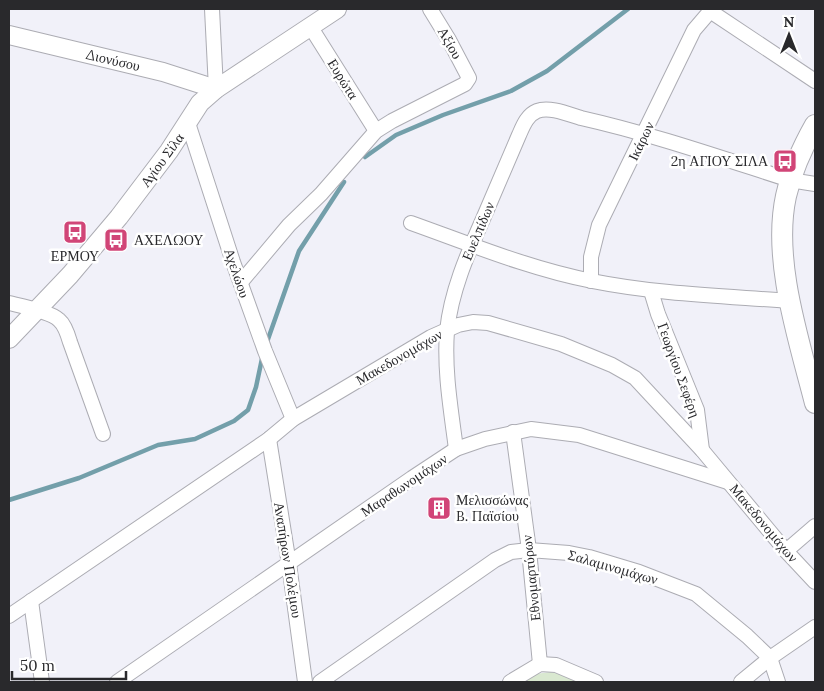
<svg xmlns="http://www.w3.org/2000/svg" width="824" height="691" font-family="Lora,serif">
	<rect width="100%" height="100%" fill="#f1f1f9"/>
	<!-- green -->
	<path fill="#d9e8d0" d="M550,672L582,677L593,682H518L529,675Z"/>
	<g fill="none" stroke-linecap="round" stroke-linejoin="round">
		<!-- stream -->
		<g stroke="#739faa" stroke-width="4.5">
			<path d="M365,157L396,135L443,115L511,91L547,71L628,9"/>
			<path d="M267,342L299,251L344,182"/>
			<path d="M9,500L79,478L158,445L195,439L234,421L248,410L256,387L263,354"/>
		</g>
		<!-- minor casing -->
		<g stroke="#acacb3" stroke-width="16">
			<g id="minor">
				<path d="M212,9L216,89"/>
				<path d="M710,11L815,81"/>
				<path d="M310,26L376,131"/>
				<path d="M188,123L233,262L265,351L293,419"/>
				<path d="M411,223C470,244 530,269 592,281C657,294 724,296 789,301"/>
				<path d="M591,281V257L599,225L694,30L712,9"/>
				<path d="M241,282L289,225L321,194L376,131L392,121L465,84L469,78L449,40L430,9"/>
				<path d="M651,291L658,314L697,410L702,450"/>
				<path d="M9,303C21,306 51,312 59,320C65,325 68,335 70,342L103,434"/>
				<path d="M513,432L529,550L540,664"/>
				<path d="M269,439L289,564L305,682"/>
				<path d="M456,449C451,410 444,371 447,331C451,292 467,255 483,219C495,191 507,163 519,135C523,126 527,115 537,111C549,106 568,114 581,118C652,134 721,158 790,180L815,184"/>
				<path d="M786,551L815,526"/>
				<path d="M31,601L42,682"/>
				<path d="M9,616L269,439L293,419L431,337L458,325L473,322L488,323L561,344L612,365L635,378L702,450L786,551L815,582"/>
				<path d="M117,682L412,478L456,449L485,439L531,429L579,435L728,482"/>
				<path d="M320,682L495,560L511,552L529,550L569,553L589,557L639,572L696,594L747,636L770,658L778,682"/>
				<path d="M510,682L540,664L556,665L596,682"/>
				<path d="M741,682L770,658L815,627"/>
			</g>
		</g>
		<!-- tertiary casing -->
		<g stroke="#acacb3" stroke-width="20">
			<g id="tertiary">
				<path d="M9,35L163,72L216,89"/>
				<path d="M9,339L70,275L119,217L169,151L200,103L216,89L337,9"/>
			</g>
		</g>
		<!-- secondary casing -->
		<g stroke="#acacb3" stroke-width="22">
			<path id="secondary" d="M815,125C802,148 792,170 786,196C772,260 799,340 815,403"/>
		</g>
		<!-- minor -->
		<use href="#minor" stroke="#fff" stroke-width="14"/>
		<!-- tertiary -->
		<use href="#tertiary" stroke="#fff" stroke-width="18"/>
		<!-- secondary -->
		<use href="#secondary" stroke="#fff" stroke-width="20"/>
	</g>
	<!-- icons -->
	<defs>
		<g id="bus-square" transform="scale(1.25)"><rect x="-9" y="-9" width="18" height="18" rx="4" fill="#d14577" stroke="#fff"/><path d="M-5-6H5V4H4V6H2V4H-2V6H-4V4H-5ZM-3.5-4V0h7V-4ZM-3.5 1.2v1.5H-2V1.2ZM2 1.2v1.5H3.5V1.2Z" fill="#fff"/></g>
		<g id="building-square" transform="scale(1.25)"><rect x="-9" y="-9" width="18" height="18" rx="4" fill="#d14577" stroke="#fff"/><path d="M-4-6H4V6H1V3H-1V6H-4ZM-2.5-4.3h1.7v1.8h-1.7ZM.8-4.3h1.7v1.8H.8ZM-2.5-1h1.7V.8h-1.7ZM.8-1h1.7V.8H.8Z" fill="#fff"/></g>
	</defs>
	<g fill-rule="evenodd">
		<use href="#bus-square" x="785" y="161"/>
		<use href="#bus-square" x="75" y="232"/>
		<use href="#bus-square" x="116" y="240"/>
		<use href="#building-square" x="439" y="508"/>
	</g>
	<g text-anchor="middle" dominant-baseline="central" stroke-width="5" stroke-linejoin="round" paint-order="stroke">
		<!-- street labels -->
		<g font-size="14" fill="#29292c" stroke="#fff">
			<text transform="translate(450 43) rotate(60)">Αξίου</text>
			<text transform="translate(113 60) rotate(13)">Διονύσου</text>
			<text transform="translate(343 79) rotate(58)">Ευρώτα</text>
			<text transform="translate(641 141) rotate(-64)">Ικάρων</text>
			<text transform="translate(162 160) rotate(-54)">Αγίου Σίλα</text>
			<text transform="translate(478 231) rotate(-67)">Ευελπίδων</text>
			<text transform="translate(237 273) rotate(71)">Αχελώου</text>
			<text transform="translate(399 357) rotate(-30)">Μακεδονομάχων</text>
			<text transform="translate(679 370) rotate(70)">Γεωργίου Σεφέρη</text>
			<text transform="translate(404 485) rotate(-34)">Μαραθωνομάχων</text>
			<text transform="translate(764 523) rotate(50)">Μακεδονομάχων</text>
			<text transform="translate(288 560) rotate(81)">Αναπήρων Πολέμου</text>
			<text transform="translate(613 567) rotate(16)">Σαλαμινομάχων</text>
			<text transform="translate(531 578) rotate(-96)">Εθνομαρτύρων</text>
		</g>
		<!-- poi labels -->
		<g font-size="14" fill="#29292c" stroke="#fff" text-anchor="start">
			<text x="768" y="161" text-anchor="end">2η ΑΓΙΟΥ ΣΙΛΑ</text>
			<text x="134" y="240">ΑΧΕΛΩΟΥ</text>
			<text x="75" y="256" text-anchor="middle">ΕΡΜΟΥ</text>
			<text x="456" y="500">Μελισσώνας<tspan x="456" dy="16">B. Παϊσίου</tspan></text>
		</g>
	</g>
	<!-- border -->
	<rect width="824" height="691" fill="none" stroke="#29292c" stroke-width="20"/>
	<!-- north arrow -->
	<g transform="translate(789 35)" stroke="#ffffff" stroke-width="4" paint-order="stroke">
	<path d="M0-4L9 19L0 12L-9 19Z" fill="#29292c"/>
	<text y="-8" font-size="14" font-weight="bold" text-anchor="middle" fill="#29292c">N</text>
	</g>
	<!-- scale -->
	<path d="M12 671v8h114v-8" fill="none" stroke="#29292c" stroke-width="2.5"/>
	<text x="20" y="671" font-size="15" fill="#29292c" stroke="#ffffff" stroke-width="4" paint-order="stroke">50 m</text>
</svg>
